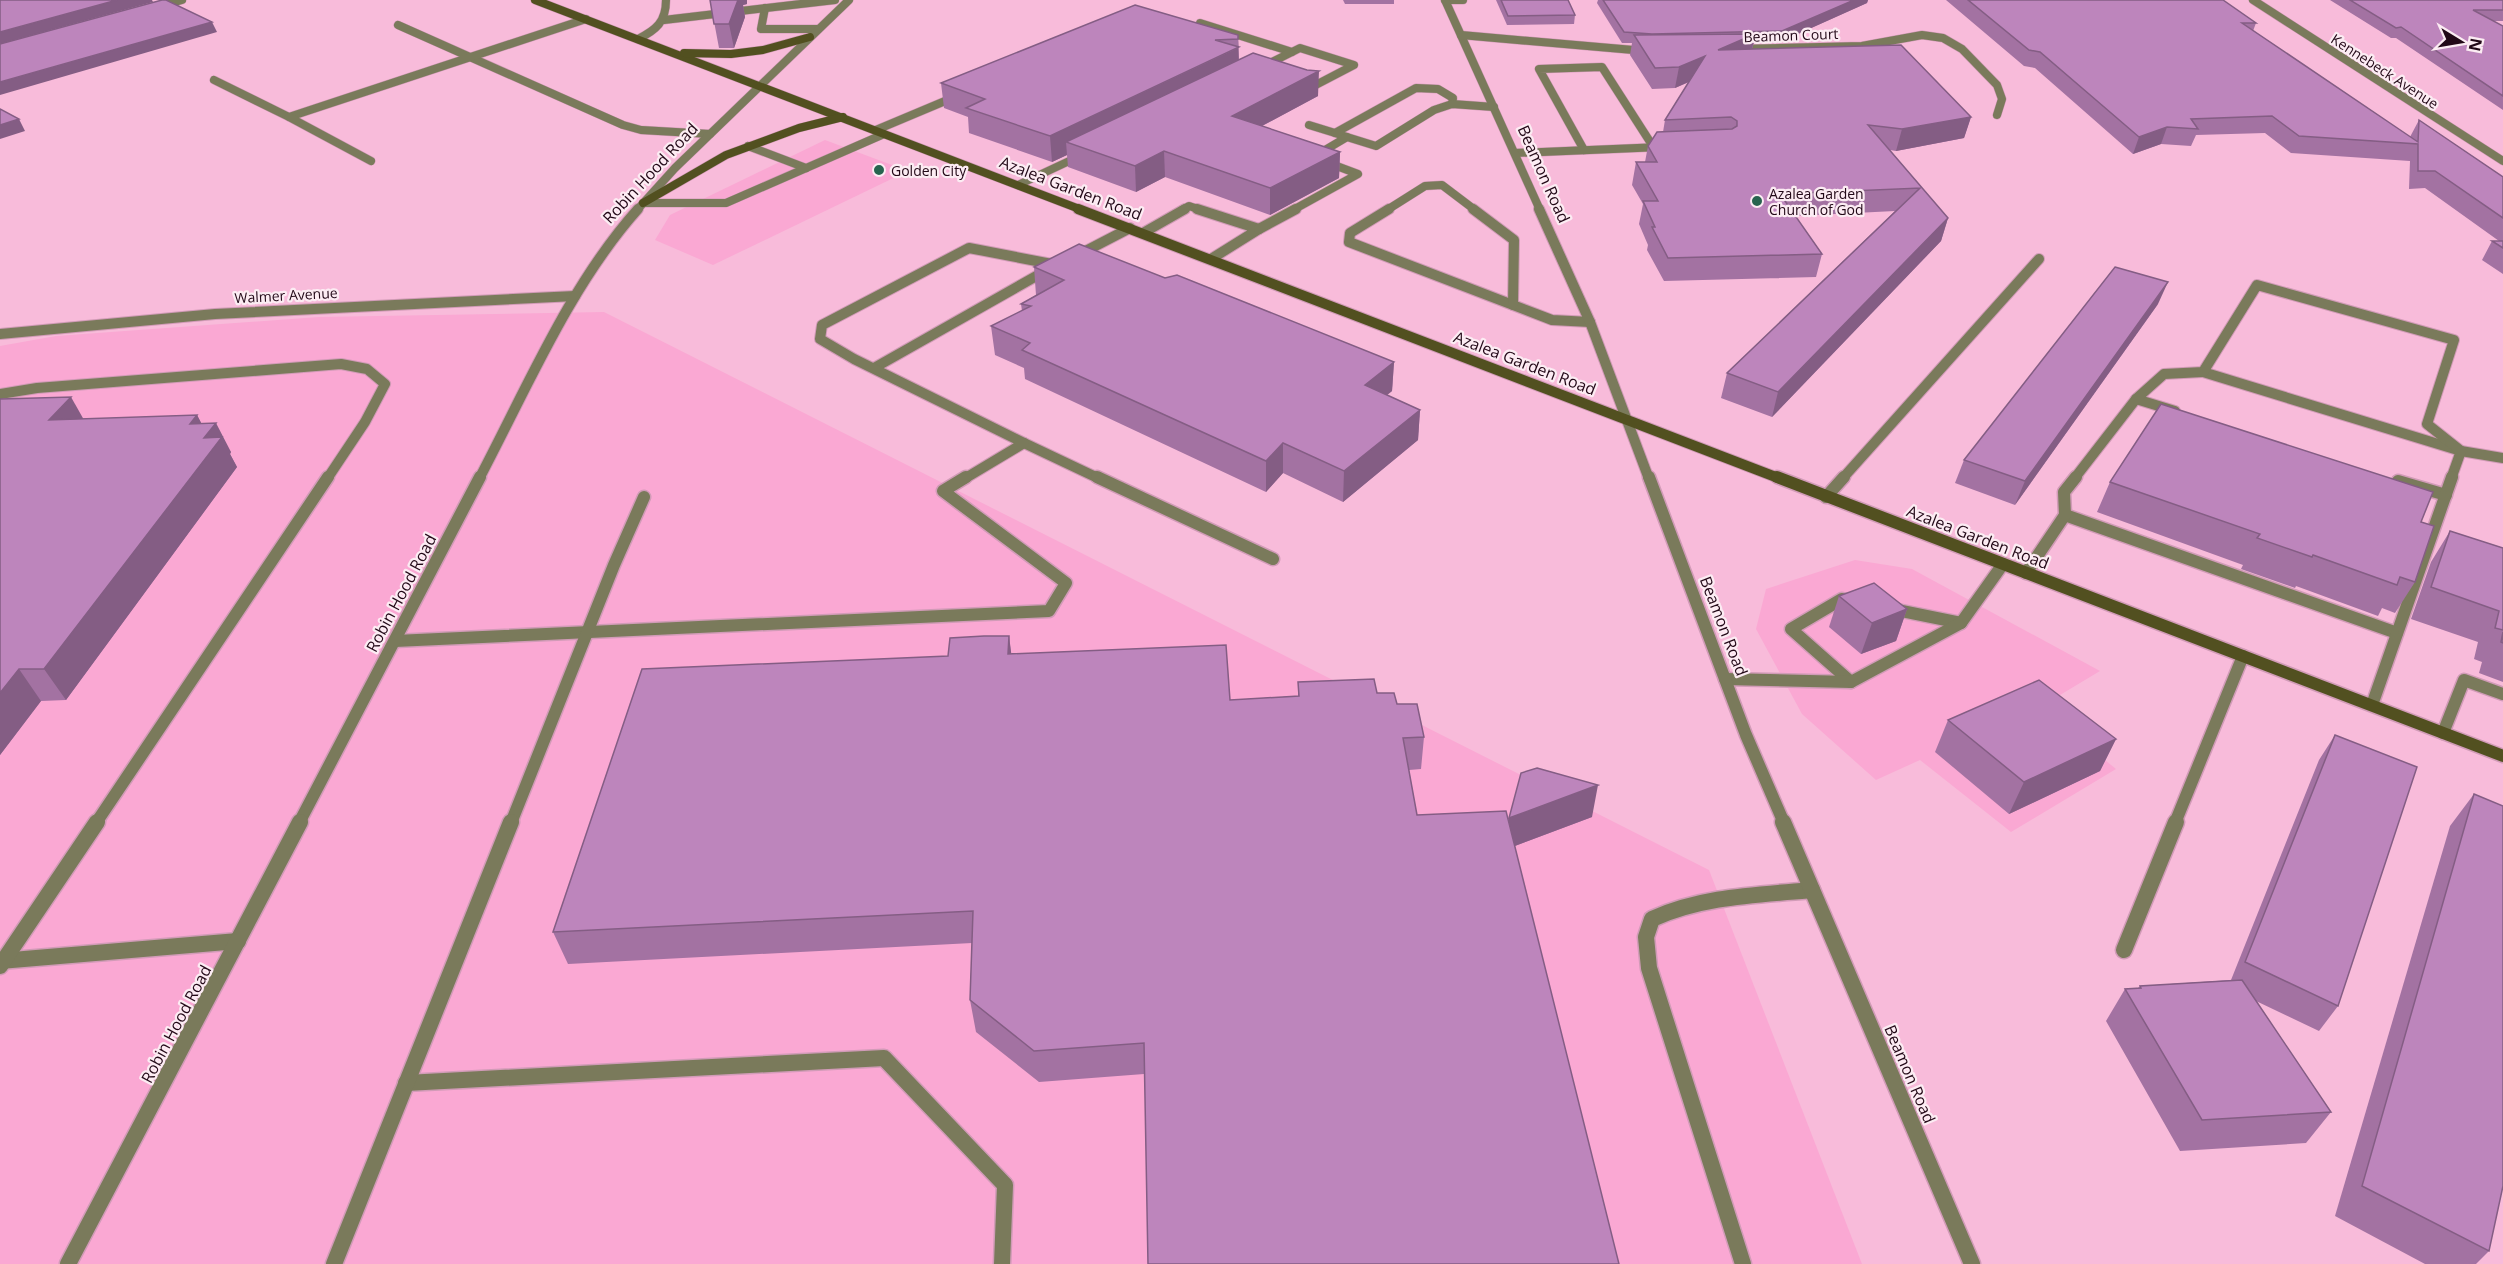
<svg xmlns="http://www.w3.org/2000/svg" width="2503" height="1264" font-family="'Open Sans',sans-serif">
	<rect width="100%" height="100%" fill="#f8bbda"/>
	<!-- built -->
	<g fill="#faa8d3">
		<path d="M825,140L908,171L713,265L655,240L670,215Z"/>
		<path d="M604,312L1709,870L1862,1264H0V346L56,336L319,317Z"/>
		<path d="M1855,560L1912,569L2100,671L2040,707L2116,769L2011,832L1920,760L1876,780L1802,714L1756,629L1766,589Z"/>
	</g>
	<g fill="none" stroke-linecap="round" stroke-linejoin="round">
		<!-- service-far3 casing -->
		<g stroke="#d19bb7" stroke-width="9">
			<g id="service-far3">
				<path d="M1445,0H1463"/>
				<path d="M765,8L761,29H818"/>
				<path d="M664,20L835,0"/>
				<path d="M1200,23L1292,52"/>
				<path d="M1262,67L1300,48L1354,65L1308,89L1305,88"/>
				<path d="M1309,125L1335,133"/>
				<path d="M876,130L957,96"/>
				<path d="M1347,137L1335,133L1416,88L1438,89L1453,98L1452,104"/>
				<path d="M748,146L806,168"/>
				<path d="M1584,150L1539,69L1602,67L1654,148"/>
				<path d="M1515,153L1661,147"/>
				<path d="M1315,156L1347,137L1376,146L1434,110L1452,104L1494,107"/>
				<path d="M1018,185L1082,155"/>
				<path d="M643,203H726L884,134"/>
				<path d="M1182,210L1189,206L1201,210"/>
				<path d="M1293,210L1358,174L1326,162"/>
				<path d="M1387,210L1425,186L1442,185L1475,210"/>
			</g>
		</g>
		<!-- service-far2 casing -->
		<g stroke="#d19bb7" stroke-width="12">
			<g id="service-far2">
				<path d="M1197,209L1259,229L1211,259"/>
				<path d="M1389,209L1350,233L1349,242L1552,320L1590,322"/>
				<path d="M1473,209L1514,240L1513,305"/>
				<path d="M1259,229L1296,209"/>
				<path d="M1143,233L1185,209"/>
				<path d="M1078,255L1130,228"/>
				<path d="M874,368L1047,270"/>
				<path d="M2203,372L2461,451L2503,458"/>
				<path d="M0,394L37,388L341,364L367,369L385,384L365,422L327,479"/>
				<path d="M2136,399L2175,411"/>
				<path d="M1024,443L1100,479"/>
				<path d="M964,479L1024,443L854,359L820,339L822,325L969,248L1057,265"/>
				<path d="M1842,479L2039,259"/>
				<path d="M2074,479L2136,399L2164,374L2203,372L2257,285L2454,340L2427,424L2461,451L2451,479"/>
			</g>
		</g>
		<!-- service-far1 casing -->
		<g stroke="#d19bb7" stroke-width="15">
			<g id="service-far1">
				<path d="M1097,477L1273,559"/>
				<path d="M2398,481L2446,495"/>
				<path d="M1826,497L1844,477"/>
				<path d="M2065,515L2397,633"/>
				<path d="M2026,573L2065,515L2064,492L2076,477"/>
				<path d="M1851,601L1842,599L1791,629L1851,682"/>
				<path d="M1892,609L1961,623"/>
				<path d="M395,641L1049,611L1066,583L943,491L966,477"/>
				<path d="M1725,679L1851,682L1961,623L2003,564"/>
				<path d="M2372,705L2452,477"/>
				<path d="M2443,733L2464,680L2503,694"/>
				<path d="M96,823L328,477"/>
				<path d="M511,823L614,565L644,497"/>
				<path d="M2175,823L2243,656"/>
			</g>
		</g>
		<!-- service casing -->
		<g stroke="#d19bb7" stroke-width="19">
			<g id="service">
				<path d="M2124,950L2176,822"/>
				<path d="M0,961L238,941"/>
				<path d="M0,966L97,822"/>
				<path d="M406,1083L884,1058L1005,1185L1002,1264"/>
				<path d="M334,1264L511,822"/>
				<path d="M1743,1264L1649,968L1646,937L1652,919C1702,896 1758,895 1812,890"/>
			</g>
		</g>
		<!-- minor-far3 casing -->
		<g stroke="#d19bb7" stroke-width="9">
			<g id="minor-far3">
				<path d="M1445,0L1540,210"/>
				<path d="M2253,0L2503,161"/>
				<path d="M158,7L182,0"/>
				<path d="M398,25L623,125L641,130L710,134"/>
				<path d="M1461,35L1645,51"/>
				<path d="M638,39C656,30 666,22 666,0"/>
				<path d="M1738,49L1862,46L1922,35L1943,38L1962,49L1997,85L2002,99L1997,115"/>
				<path d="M214,80L289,117L586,19"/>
				<path d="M289,117L371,161"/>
			</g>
		</g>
		<!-- minor-far2 casing -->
		<g stroke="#d19bb7" stroke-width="12">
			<g id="minor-far2">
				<path d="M1539,209L1590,322L1649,479"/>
				<path d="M0,334L215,314L575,296"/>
			</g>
		</g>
		<!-- minor-far1 casing -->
		<g stroke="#d19bb7" stroke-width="15">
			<path id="minor-far1" d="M1649,477L1746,735L1784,823"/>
		</g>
		<!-- minor casing -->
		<g stroke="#d19bb7" stroke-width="19">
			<path id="minor" d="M1783,822L1972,1264"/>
		</g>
		<!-- tertiary-far3 casing -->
		<g stroke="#d19bb7" stroke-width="9">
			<path id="tertiary-far3" d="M637,210L675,168L849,0"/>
		</g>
		<!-- tertiary-far2 casing -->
		<g stroke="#d19bb7" stroke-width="12">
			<path id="tertiary-far2" d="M479,479C527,388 570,285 638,209"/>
		</g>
		<!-- tertiary-far1 casing -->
		<g stroke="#d19bb7" stroke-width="15">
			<path id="tertiary-far1" d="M299,823L480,477"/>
		</g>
		<!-- tertiary casing -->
		<g stroke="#d19bb7" stroke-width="19">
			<path id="tertiary" d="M68,1264L300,822"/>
		</g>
		<!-- secondary-far2 casing -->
		<g stroke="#d19bb7" stroke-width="9">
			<g id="secondary-far2">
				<path d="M535,0L1082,210"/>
				<path d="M684,53L731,54L763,50L810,37"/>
				<path d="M643,203L726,155L799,128L843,117"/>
			</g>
		</g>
		<!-- secondary-far1 casing -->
		<g stroke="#d19bb7" stroke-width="12">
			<path id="secondary-far1" d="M1078,209L1781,479"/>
		</g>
		<!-- secondary casing -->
		<g stroke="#d19bb7" stroke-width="15">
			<path id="secondary" d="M1777,477L2503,756"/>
		</g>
		<!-- service-far3 -->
		<use href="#service-far3" stroke="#7a7a5b" stroke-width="8"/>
		<!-- service-far2 -->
		<use href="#service-far2" stroke="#7a7a5b" stroke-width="10"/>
		<!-- service-far1 -->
		<use href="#service-far1" stroke="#7a7a5b" stroke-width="12"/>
		<!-- service -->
		<use href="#service" stroke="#7a7a5b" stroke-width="16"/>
		<!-- minor-far3 -->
		<use href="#minor-far3" stroke="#7a7a5b" stroke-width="8"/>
		<!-- minor-far2 -->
		<use href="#minor-far2" stroke="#7a7a5b" stroke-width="10"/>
		<!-- minor-far1 -->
		<use href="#minor-far1" stroke="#7a7a5b" stroke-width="12"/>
		<!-- minor -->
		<use href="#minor" stroke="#7a7a5b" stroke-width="16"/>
		<!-- tertiary-far3 -->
		<use href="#tertiary-far3" stroke="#7a7a5b" stroke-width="8"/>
		<!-- tertiary-far2 -->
		<use href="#tertiary-far2" stroke="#7a7a5b" stroke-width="10"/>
		<!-- tertiary-far1 -->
		<use href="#tertiary-far1" stroke="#7a7a5b" stroke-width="12"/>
		<!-- tertiary -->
		<use href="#tertiary" stroke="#7a7a5b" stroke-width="16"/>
		<!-- secondary-far2 -->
		<use href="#secondary-far2" stroke="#525020" stroke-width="8"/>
		<!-- secondary-far1 -->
		<use href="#secondary-far1" stroke="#525020" stroke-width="10"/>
		<!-- secondary -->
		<use href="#secondary" stroke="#525020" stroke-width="12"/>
	</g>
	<!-- wall -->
	<g fill="#a372a2">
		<path d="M710,0L747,4L743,5L745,17L734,48H719Z"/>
		<path d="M1343,0H1394V4H1345Z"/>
		<path d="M1496,0H1568L1575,15L1574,24L1507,25Z"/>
		<path d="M1598,0H1868L1867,3L1780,42L1754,43L1752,49L1971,117L1964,138L1896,151L1890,150L1948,218L1941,241L1772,417L1721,398L1727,373L1895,211L1795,216L1822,254L1816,277L1664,281L1647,250L1648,245L1639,224L1643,204L1632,185L1636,162H1645L1648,146L1663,132L1665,120L1689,82L1675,88L1652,89L1630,55L1632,43H1622L1597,3Z"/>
		<path d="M1946,0H2223L2256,23L2253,31L2410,137L2419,120L2503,177V274L2482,260L2492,241H2499L2425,188L2409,189L2410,161L2291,153L2265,133L2196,135L2191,146L2161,144L2133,154L2035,68L2024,66Z"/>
		<path d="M2330,0H2503V21H2492L2503,26V110L2396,38H2391Z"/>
		<path d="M1238,35L1239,60L1318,96L1262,126L1340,152L1339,178L1270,215L1165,177L1136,192L1068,167L1067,155L1052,162L969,133L968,117L944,108L941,83Z"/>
		<path d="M1034,267L1165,278L1394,362L1392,391L1387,395L1420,410L1418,440L1343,502L1283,473L1266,492L1025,379L1024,368L995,355L991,326L1022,311L1021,304L1036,295Z"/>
		<path d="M2158,304L2015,505L1955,483L1964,460Z"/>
		<path d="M0,399L83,419L197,415L201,423L231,452L230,454L237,467L66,700L41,701L0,755Z"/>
		<path d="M2110,482L2421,522L2415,582L2395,613L2382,608L2378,616L2296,586L2295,588L2241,569L2243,565L2097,512Z"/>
		<path d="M2450,531L2503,548V682L2479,673L2482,662L2474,659L2478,642L2411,619L2431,562Z"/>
		<path d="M1839,596L1907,609L1896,641L1861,654L1829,627Z"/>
		<path d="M1009,636L1011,654L1230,700L1298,696V682L1377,693L1397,704L1424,737L1421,769L1409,770L1417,815L1509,821L1592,817L1515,846L1144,1074L1039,1082L976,1032L970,1000L972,943L568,964L553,932L948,656Z"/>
		<path d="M1948,720L2116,739L2100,771L2009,814L1935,752Z"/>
		<path d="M2335,735L2338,1006L2319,1031L2256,1001L2331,1112L2306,1143L2180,1151L2106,1021L2125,989L2138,988L2140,986L2231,980L2319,760Z"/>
		<path d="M2474,794L2489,1251L2476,1264H2425L2335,1216L2450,826Z"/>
	</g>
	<!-- shaded-wall -->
	<g fill="#845d84">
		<path d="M117,0H152L153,2L0,44V32Z"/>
		<path d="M710,0H747V4L743,5L745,17L734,48L729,24Z"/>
		<path d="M1854,0H1868L1867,3L1780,42L1782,31Z"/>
		<path d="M212,22L217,32L0,95V82Z"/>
		<path d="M1755,34L1751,55L1718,50Z"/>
		<path d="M1238,35L1239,71L1066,142L1067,155L1052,162L1050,136L1238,48Z"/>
		<path d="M1705,56L1702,76L1675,88L1679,67Z"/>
		<path d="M1319,71L1318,96L1232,142V116Z"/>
		<path d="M1971,117L1964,138L1896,151L1902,129Z"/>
		<path d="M19,119L25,131L0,139V125Z"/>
		<path d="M2167,127L2161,144L2133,154L2139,137Z"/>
		<path d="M1164,151L1165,177L1136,192L1135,166Z"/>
		<path d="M1340,152L1339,178L1270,215V188Z"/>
		<path d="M1948,218L1941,241L1772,417L1778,392Z"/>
		<path d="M2168,282L2158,304L2015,505L2025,481Z"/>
		<path d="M1394,362L1392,391L1363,414L1365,385Z"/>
		<path d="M71,397L88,427L49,420Z"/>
		<path d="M1420,410L1418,440L1343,502L1344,471Z"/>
		<path d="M197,415L207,434L216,423L231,452L230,454L237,467L66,700L44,669L190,424Z"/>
		<path d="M1283,443V473L1266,492V461Z"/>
		<path d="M1907,609L1896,641L1861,654L1872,623Z"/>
		<path d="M1009,636L1013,667L1008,654Z"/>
		<path d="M19,669L41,701L0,755V693Z"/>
		<path d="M2116,739L2100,771L2009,814L2024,782Z"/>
		<path d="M1598,785L1592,817L1504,850L1509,818Z"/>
	</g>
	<!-- building -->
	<g fill="#bd85bc" stroke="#845d84" stroke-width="1.5">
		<path d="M0,0H117L0,32Z"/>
		<path d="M162,0H166L212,22L0,82V44Z"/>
		<path d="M710,0H738L729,24H714Z"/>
		<path d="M1501,0H1568L1575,15L1508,16Z"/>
		<path d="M1603,0H1854L1782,31L1652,34L1624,32Z"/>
		<path d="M1968,0H2223L2256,23H2242L2418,142L2419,120L2503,177V218L2435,171H2418V144L2299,136L2272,116L2191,119L2198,129L2167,127L2139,137L2040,52L2029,50Z"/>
		<path d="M2350,0H2503V10H2473L2503,26V96L2401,27L2396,28Z"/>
		<path d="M1135,5L1238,35V39L1215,40L1239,47L1050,136L966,108L985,99L941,83Z"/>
		<path d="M1755,34L1718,50L1901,45L1971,117L1902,129L1868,125L1948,218L1778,392L1727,373L1920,188L1780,194L1822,254L1668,258L1652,227H1655L1643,201H1658L1636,162H1657L1648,146L1657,132L1732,129L1737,126V121L1731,117L1665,120L1705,56L1679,67L1655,68L1634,35Z"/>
		<path d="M1253,53L1307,70L1319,71L1232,116L1340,152L1270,188L1164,151L1135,166L1066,142Z"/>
		<path d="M0,109L19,119L0,125Z"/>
		<path d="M2492,241H2503V248Z"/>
		<path d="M1079,244L1165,278L1177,275L1394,362L1365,385L1420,410L1344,471L1283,443L1266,461L1022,350L1030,343L991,326L1031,306L1021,304L1064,280L1034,267Z"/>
		<path d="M2115,267L2168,282L2025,481L1964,460Z"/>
		<path d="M71,397L49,420L197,415L190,424L216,423L204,438L222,437L44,669H19L0,693V399Z"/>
		<path d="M2161,404L2433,492L2421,522L2434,526L2415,582L2400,577L2397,585L2313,555L2312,557L2257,538L2260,534L2110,482Z"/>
		<path d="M2450,531L2503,548V630L2495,628L2499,611L2431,587Z"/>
		<path d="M1874,583L1907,609L1872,623L1839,596Z"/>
		<path d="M2503,632V643L2501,642Z"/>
		<path d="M984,636H1009L1008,654L1226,645L1230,700L1299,696L1298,682L1374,679L1377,693H1394L1397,704H1417L1424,737L1403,738L1417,815L1506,811L1619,1264H1148L1144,1043L1034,1051L970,1000L973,911L553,932L642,669L948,656L950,638Z"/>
		<path d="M2039,680L2116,739L2024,782L1948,720Z"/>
		<path d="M2335,735L2417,767L2338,1006L2245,962Z"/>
		<path d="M1537,768L1598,785L1509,818L1521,773Z"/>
		<path d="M2474,794L2503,806V1186L2489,1251L2362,1186Z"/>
		<path d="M2242,980L2331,1112L2202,1120L2125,989L2141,988L2140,986Z"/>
	</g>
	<!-- markers -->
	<g fill="#28644f" stroke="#fcecf3" stroke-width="2">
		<circle cx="879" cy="170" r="6"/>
		<circle cx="1757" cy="201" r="6"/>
	</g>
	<g text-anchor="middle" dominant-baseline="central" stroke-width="4.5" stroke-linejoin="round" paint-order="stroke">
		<!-- far-street labels -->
		<g font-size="14" fill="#220817" stroke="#fcecf3">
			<text transform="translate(1791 35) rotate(-2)">Beamon Court</text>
			<text transform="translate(2385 71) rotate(33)">Kennebeck Avenue</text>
			<text transform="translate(286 295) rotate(-3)">Walmer Avenue</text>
		</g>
		<!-- far-poi labels -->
		<g font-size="14" fill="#220817" stroke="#fcecf3" text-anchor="start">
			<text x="891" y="170">Golden City</text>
			<text x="1769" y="193">Azalea Garden<tspan x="1769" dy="16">Church of God</tspan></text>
		</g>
		<!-- street labels -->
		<g font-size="16" fill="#220817" stroke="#fcecf3">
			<text transform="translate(650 173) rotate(-47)">Robin Hood Road</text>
			<text transform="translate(1544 174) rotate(66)">Beamon Road</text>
			<text transform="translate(1071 188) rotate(21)">Azalea Garden Road</text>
			<text transform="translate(1525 363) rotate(21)">Azalea Garden Road</text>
			<text transform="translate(1978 537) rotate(21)">Azalea Garden Road</text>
			<text transform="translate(401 593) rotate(-62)">Robin Hood Road</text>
			<text transform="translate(1724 626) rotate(69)">Beamon Road</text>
			<text transform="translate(176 1024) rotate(-62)">Robin Hood Road</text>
			<text transform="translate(1910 1074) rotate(67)">Beamon Road</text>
		</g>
	</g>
	<!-- north arrow -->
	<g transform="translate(2461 42) rotate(101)" stroke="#fcecf3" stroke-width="4.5" paint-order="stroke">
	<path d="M0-4.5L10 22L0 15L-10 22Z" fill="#220817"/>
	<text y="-9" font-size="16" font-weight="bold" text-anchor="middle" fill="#220817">N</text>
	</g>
</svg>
